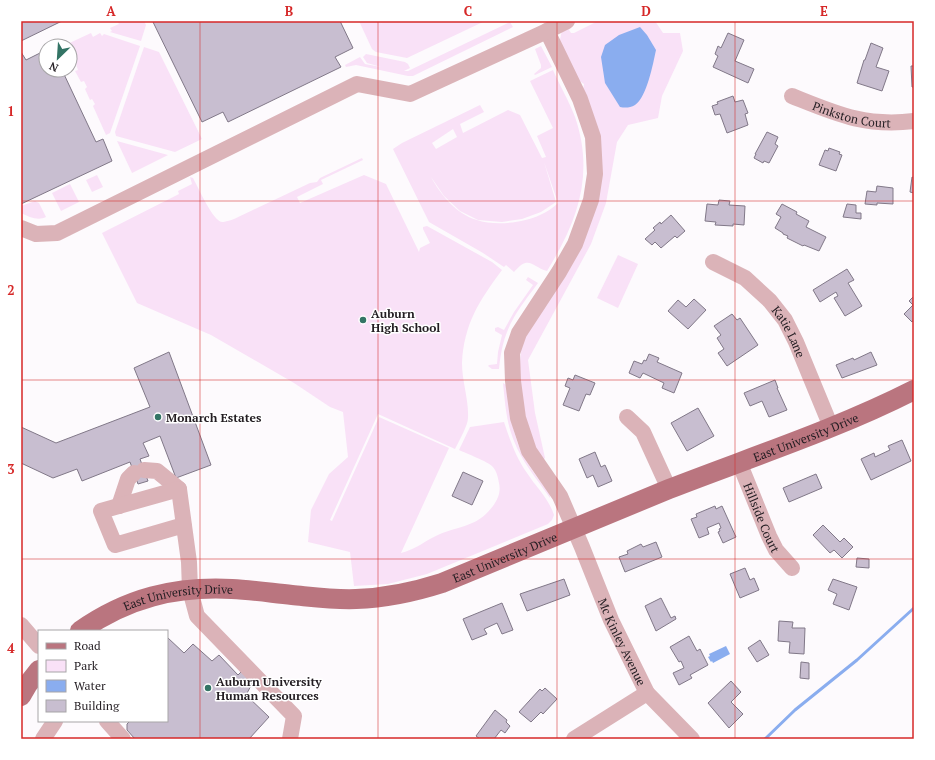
<svg xmlns="http://www.w3.org/2000/svg" width="935" height="760" font-family="'PT Serif',serif">
	<rect width="100%" height="100%" fill="#fdfafd"/>
	<!-- green -->
	<g fill="#f9e1f7" fill-rule="evenodd">
		<path d="M117,21H144L146,25L141,41L110,32L112,31L110,28L119,24Z"/>
		<path d="M359,21H379L382,24L380,21H485L407,58L376,52L372,49Z"/>
		<path d="M598,21H655L663,33H680L683,51L662,96L658,118L628,125L617,142L606,203L591,244L528,360L535,413L545,458L543,460C523,431 515,373 523,339L597,204L583,90L584,84L578,80L564,50L560,40L561,34L564,28L571,27L569,30L571,33H574Z"/>
		<path d="M510,22L513,27L413,76H408L356,65L346,67L345,65L360,57L365,64L381,67L367,63L363,57L366,54L405,62L408,64L410,68L404,71H408Z"/>
		<path d="M91,33L93,37L100,33L102,36L104,34L140,46L110,133L106,135L93,106L95,104L92,99L90,100L85,89L87,87L84,81L81,82L75,71L78,70L76,64L70,65V46H63Z"/>
		<path d="M541,46L552,67L535,75L534,74L541,68V65L535,49Z"/>
		<path d="M144,47L159,52L202,139L175,152L116,136L115,132Z"/>
		<path d="M553,70C560,86 569,101 575,117C595,175 577,222 547,271C532,267 529,254 514,272L506,265L504,267L483,253L429,222L393,149L402,143L480,105L484,112L460,124L463,133L508,110L520,115L542,158L546,157L537,136L553,128L530,81ZM453,129L457,137L436,149L432,143ZM544,162L558,203C553,208 547,212 540,215C524,223 494,226 477,220C456,214 441,195 431,177L444,196L460,211L478,220L502,222L522,219L541,212L556,202Z"/>
		<path d="M117,141L168,155L132,173Z"/>
		<path d="M362,158L363,160L321,180L323,184L297,197L300,203L364,175L386,184L419,252L420,248L430,243L423,229V227L427,226L492,262L502,270C479,301 464,324 462,363C462,382 469,400 468,418C468,425 459,441 455,449L378,414L330,520L332,521L379,417L449,448L401,553C415,550 426,540 440,534C462,525 477,527 493,506C498,499 501,492 499,483C498,478 497,471 492,466C488,462 466,453 459,450L470,427L504,422C510,440 516,458 527,473C536,487 549,499 554,515L552,520L548,524L427,574L388,584L354,586L350,552L308,542L311,510L329,474L348,457L343,412L330,407L294,383L211,335L137,303L102,233L179,194L178,191L192,184L190,177L193,178L195,182C199,189 213,221 222,222C225,222 231,220 234,219L310,183L317,182L320,178Z"/>
		<path d="M97,175L103,187L92,192L86,180Z"/>
		<path d="M70,184L79,202L61,211L52,193Z"/>
		<path d="M35,201L39,203L46,217C38,221 29,217 21,213V206Z"/>
		<path d="M618,255L638,264L618,308L597,298Z"/>
		<path d="M528,277L538,283C515,314 503,328 499,369H492L488,366L489,365L497,364L498,352L502,335L495,331V328L498,327L504,330L514,312L533,285L526,280Z"/>
		<path d="M503,383L506,385C510,409 512,435 524,457C531,470 541,482 550,494V498C537,479 522,462 514,441C506,422 505,402 503,383Z"/>
	</g>
	<!-- water -->
	<g fill="#8aadef">
		<path d="M640,27L647,35L656,50C653,64 647,97 635,105C630,108 625,108 620,107L605,83L601,57L605,45L619,35Z"/>
		<path d="M726,646L730,654L713,663L712,661L711,662L708,657L710,656L709,654Z"/>
	</g>
	<g fill="none" stroke-linecap="round" stroke-linejoin="round">
		<!-- stream -->
		<path stroke="#8aadef" stroke-width="3" d="M765,739L795,710L857,660L914,608"/>
	</g>
	<!-- building -->
	<g fill="#c8bed0" stroke="#817888">
		<path d="M21,21H62L21,41Z"/>
		<path d="M155,21H340L353,48L335,57L341,67L228,122L223,112L202,122L153,22Z"/>
		<path d="M728,33L744,40L735,61L754,69L748,83L713,67L718,56L715,54L718,46L721,48Z"/>
		<path d="M871,43L883,48L876,67L889,71L882,91L857,83L864,60H865Z"/>
		<path d="M46,50V70H62L95,140L96,142L103,139L112,161L21,204V52L26,60Z"/>
		<path d="M911,66H914V87H912Z"/>
		<path d="M733,96L735,102L743,100L748,113L745,114L748,125L727,133L720,114L715,115L712,106L718,104L717,102Z"/>
		<path d="M767,132L778,137L775,144L778,146L769,163L764,161L763,163L754,158L756,154H755Z"/>
		<path d="M829,148L840,152L839,154L842,155L836,171L819,165L825,150L828,151Z"/>
		<path d="M912,177L914,178V193L910,192Z"/>
		<path d="M877,186L893,188V204L877,203V205L865,204L867,191L876,192Z"/>
		<path d="M719,200L730,201L729,205L745,206L744,225L733,224V226L715,225L716,222L705,221L707,204L718,205Z"/>
		<path d="M782,204L797,212L796,214L809,221L806,227L826,237L819,251L804,245L803,246L787,238L788,236L783,234V233L775,228L781,217L776,214Z"/>
		<path d="M847,204L856,205V213H861V219L843,217Z"/>
		<path d="M671,215L685,231L677,238L675,236L661,248L655,242L652,245L645,239L655,230L653,228L660,222L661,224Z"/>
		<path d="M847,269L854,280L848,283L862,306L845,316L834,298L838,296L836,292L820,302L813,290Z"/>
		<path d="M914,296V319L912,322L904,314L913,305L909,301Z"/>
		<path d="M694,299L706,310L688,329L668,311L678,300L686,307Z"/>
		<path d="M732,314L737,320L740,318L758,345L727,366L718,353L724,349L717,338L721,335L714,326Z"/>
		<path d="M169,352L211,465L176,478L160,436L143,443L149,456L140,459L148,481L138,484L130,462L82,481L77,469L53,478L21,463V427L56,443L150,407L134,368Z"/>
		<path d="M871,352L877,365L842,378L836,365L853,358L854,360Z"/>
		<path d="M649,354L659,358L657,362L682,373L674,393L662,388L664,383L643,373L640,378L629,373L634,361L642,364L644,360L646,361Z"/>
		<path d="M575,375L595,383L590,395L586,394L579,411L563,405L570,388L565,386L568,378L573,380Z"/>
		<path d="M775,380L778,388H777L787,410L769,417L762,401L750,406L744,393Z"/>
		<path d="M698,408L714,436L687,451L671,423Z"/>
		<path d="M902,440L911,461L871,480L861,459L874,453L875,457L890,450L888,446Z"/>
		<path d="M595,452L601,467L605,465L612,481L598,487L593,475L587,478L579,459Z"/>
		<path d="M463,472L483,481L472,505L452,496Z"/>
		<path d="M816,474L822,488L789,502L783,488Z"/>
		<path d="M715,506L716,509L722,506L736,537L723,543L718,532L720,531L719,529L721,528L719,523L707,528L709,534L699,538L691,519L697,517L696,514Z"/>
		<path d="M823,525L840,542L844,538L853,547L842,558L834,550L830,553L813,535Z"/>
		<path d="M656,542L662,557L625,572L619,557L628,554L627,551L641,544L643,547Z"/>
		<path d="M857,558L869,559V568L856,567Z"/>
		<path d="M745,568L750,580L754,578L759,590L740,598L730,574Z"/>
		<path d="M564,579L570,595L527,611L520,594Z"/>
		<path d="M833,579L857,587L849,610L833,604L837,594L828,590Z"/>
		<path d="M661,598L671,618L675,616L676,619L656,631L645,606Z"/>
		<path d="M502,603L513,630L502,634L497,623L484,629L487,634L472,640L463,619Z"/>
		<path d="M779,621L793,622L792,628H805L804,654L789,653L790,642L778,641Z"/>
		<path d="M689,636L697,651L700,649L708,665L690,675L692,678L679,685L673,673L684,668L681,661L679,662L670,647Z"/>
		<path d="M167,638H168L184,653L193,644L212,661L219,655L238,675L242,671L253,682L246,695L269,717L249,739H135L127,730V724L130,721H167Z"/>
		<path d="M760,640L769,655L757,662L748,648Z"/>
		<path d="M801,662L809,663V679L800,678Z"/>
		<path d="M731,681L741,692L731,702L743,714L729,728L708,703Z"/>
		<path d="M545,688L557,699L543,714L541,712L531,722L519,712L540,689L542,691Z"/>
		<path d="M495,710L507,720L506,722L510,726L505,733L501,730L494,739H480L476,736Z"/>
	</g>
	<g fill="none" stroke-linecap="round" stroke-linejoin="round">
		<!-- minor -->
		<g stroke="#dbb3b8" stroke-width="16">
			<path id="s1" d="M567,21L547,31L580,99L593,137L595,174L591,200L575,244L559,272L519,333L512,353L513,381L518,418L529,451L560,496L582,547L611,620L647,693L692,739"/>
			<path id="s2" d="M792,96C837,114 865,127 914,121"/>
			<path d="M21,228L36,234L57,233L357,84L410,94L547,31"/>
			<path id="s3" d="M713,262L745,278L770,301L785,320L796,342L831,427"/>
			<path d="M627,417L643,432L669,489"/>
			<path id="s4" d="M739,462L769,536L776,550L792,568"/>
			<path d="M144,470L157,471L179,489"/>
			<path d="M119,506L128,479L134,473"/>
			<path d="M184,525L115,545L101,511L179,489L189,562L190,590L197,616L294,716L290,739"/>
			<path d="M21,625L39,646"/>
			<path d="M107,721L123,739"/>
			<path d="M43,739L55,721"/>
			<path d="M574,739L647,693"/>
		</g>
		<!-- major -->
		<g stroke="#ba757f" stroke-width="20">
			<path id="s5" d="M80,631C127,598 175,586 232,589C252,590 272,593 292,595C313,597 335,600 356,599C386,598 414,592 442,583C518,552 593,520 669,489C751,457 835,430 914,390"/>
			<path d="M21,696L28,684L39,670"/>
		</g>
	</g>
	<!-- grid -->
	<path fill="none" stroke="#d62828" stroke-width="1" stroke-opacity="0.55" d="M200,21V739M378,21V739M557,21V739M735,21V739M21,201H914M21,380H914M21,559H914"/>
	<!-- markers -->
	<g fill="#337465" stroke="#fff" stroke-width="1.5">
		<circle cx="363" cy="320" r="4"/>
		<circle cx="158" cy="417" r="4"/>
		<circle cx="208" cy="688" r="4"/>
	</g>
	<g text-anchor="middle" dominant-baseline="central" stroke-width="3" stroke-linejoin="round" paint-order="stroke">
		<!-- street labels -->
		<g font-size="12" fill="#231d22" stroke="#fff">
			<text stroke="none"><textPath href="#s2" startOffset="63">Pinkston Court</textPath></text>
			<text stroke="none"><textPath href="#s3" startOffset="106">Katie Lane</textPath></text>
			<text stroke="none"><textPath href="#s5" startOffset="765">East University Drive</textPath></text>
			<text stroke="none"><textPath href="#s4" startOffset="60">Hillside Court</textPath></text>
			<text stroke="none"><textPath href="#s5" startOffset="441">East University Drive</textPath></text>
			<text stroke="none"><textPath href="#s5" startOffset="106">East University Drive</textPath></text>
			<text stroke="none"><textPath href="#s1" startOffset="688">Mc Kinley Avenue</textPath></text>
		</g>
		<!-- poi labels -->
		<g font-size="12" font-weight="bold" fill="#231d22" stroke="#fff" text-anchor="start">
			<text x="371" y="313">Auburn<tspan x="371" dy="14">High School</tspan></text>
			<text x="166" y="417">Monarch Estates</text>
			<text x="216" y="681">Auburn University<tspan x="216" dy="14">Human Resources</tspan></text>
		</g>
	</g>
	<!-- border -->
	<rect width="935" height="760" fill="none" stroke="#ffffff" stroke-width="44"/>
	<!-- legend -->
	<rect x="38" y="630" width="130" height="92" fill="#ffffff" stroke="#a7a5a7"/>
	<rect x="46" y="643" width="20" height="6" fill="#ba757f" stroke="#a7a5a7"/>
	<text x="74" y="650" font-size="12" fill="#231d22">Road</text>
	<rect x="46" y="660" width="20" height="12" fill="#f9e1f7" stroke="#a7a5a7"/>
	<text x="74" y="670" font-size="12" fill="#231d22">Park</text>
	<rect x="46" y="680" width="20" height="12" fill="#8aadef" stroke="#a7a5a7"/>
	<text x="74" y="690" font-size="12" fill="#231d22">Water</text>
	<rect x="46" y="700" width="20" height="12" fill="#c8bed0" stroke="#a7a5a7"/>
	<text x="74" y="710" font-size="12" fill="#231d22">Building</text>
	<!-- north arrow -->
	<g transform="translate(58 58) rotate(205)"><circle r="19" fill="#ffffff" stroke="#a7a5a7"/>
	<path d="M0-3L7 15L0 10L-7 15Z" fill="#337465"/>
	<text y="-6" font-size="11" font-weight="bold" text-anchor="middle" fill="#231d22">N</text>
	</g>
	<rect x="22" y="22" width="891" height="716" fill="none" stroke="#d62828" stroke-width="1.5"/>
	<g font-size="13" text-anchor="middle" font-weight="bold" fill="#d62828">
		<text x="111" y="16">A</text>
		<text x="289" y="16">B</text>
		<text x="468" y="16">C</text>
		<text x="646" y="16">D</text>
		<text x="824" y="16">E</text>
		<text x="11" y="116">1</text>
		<text x="11" y="295">2</text>
		<text x="11" y="474">3</text>
		<text x="11" y="653">4</text>
	</g>
</svg>
